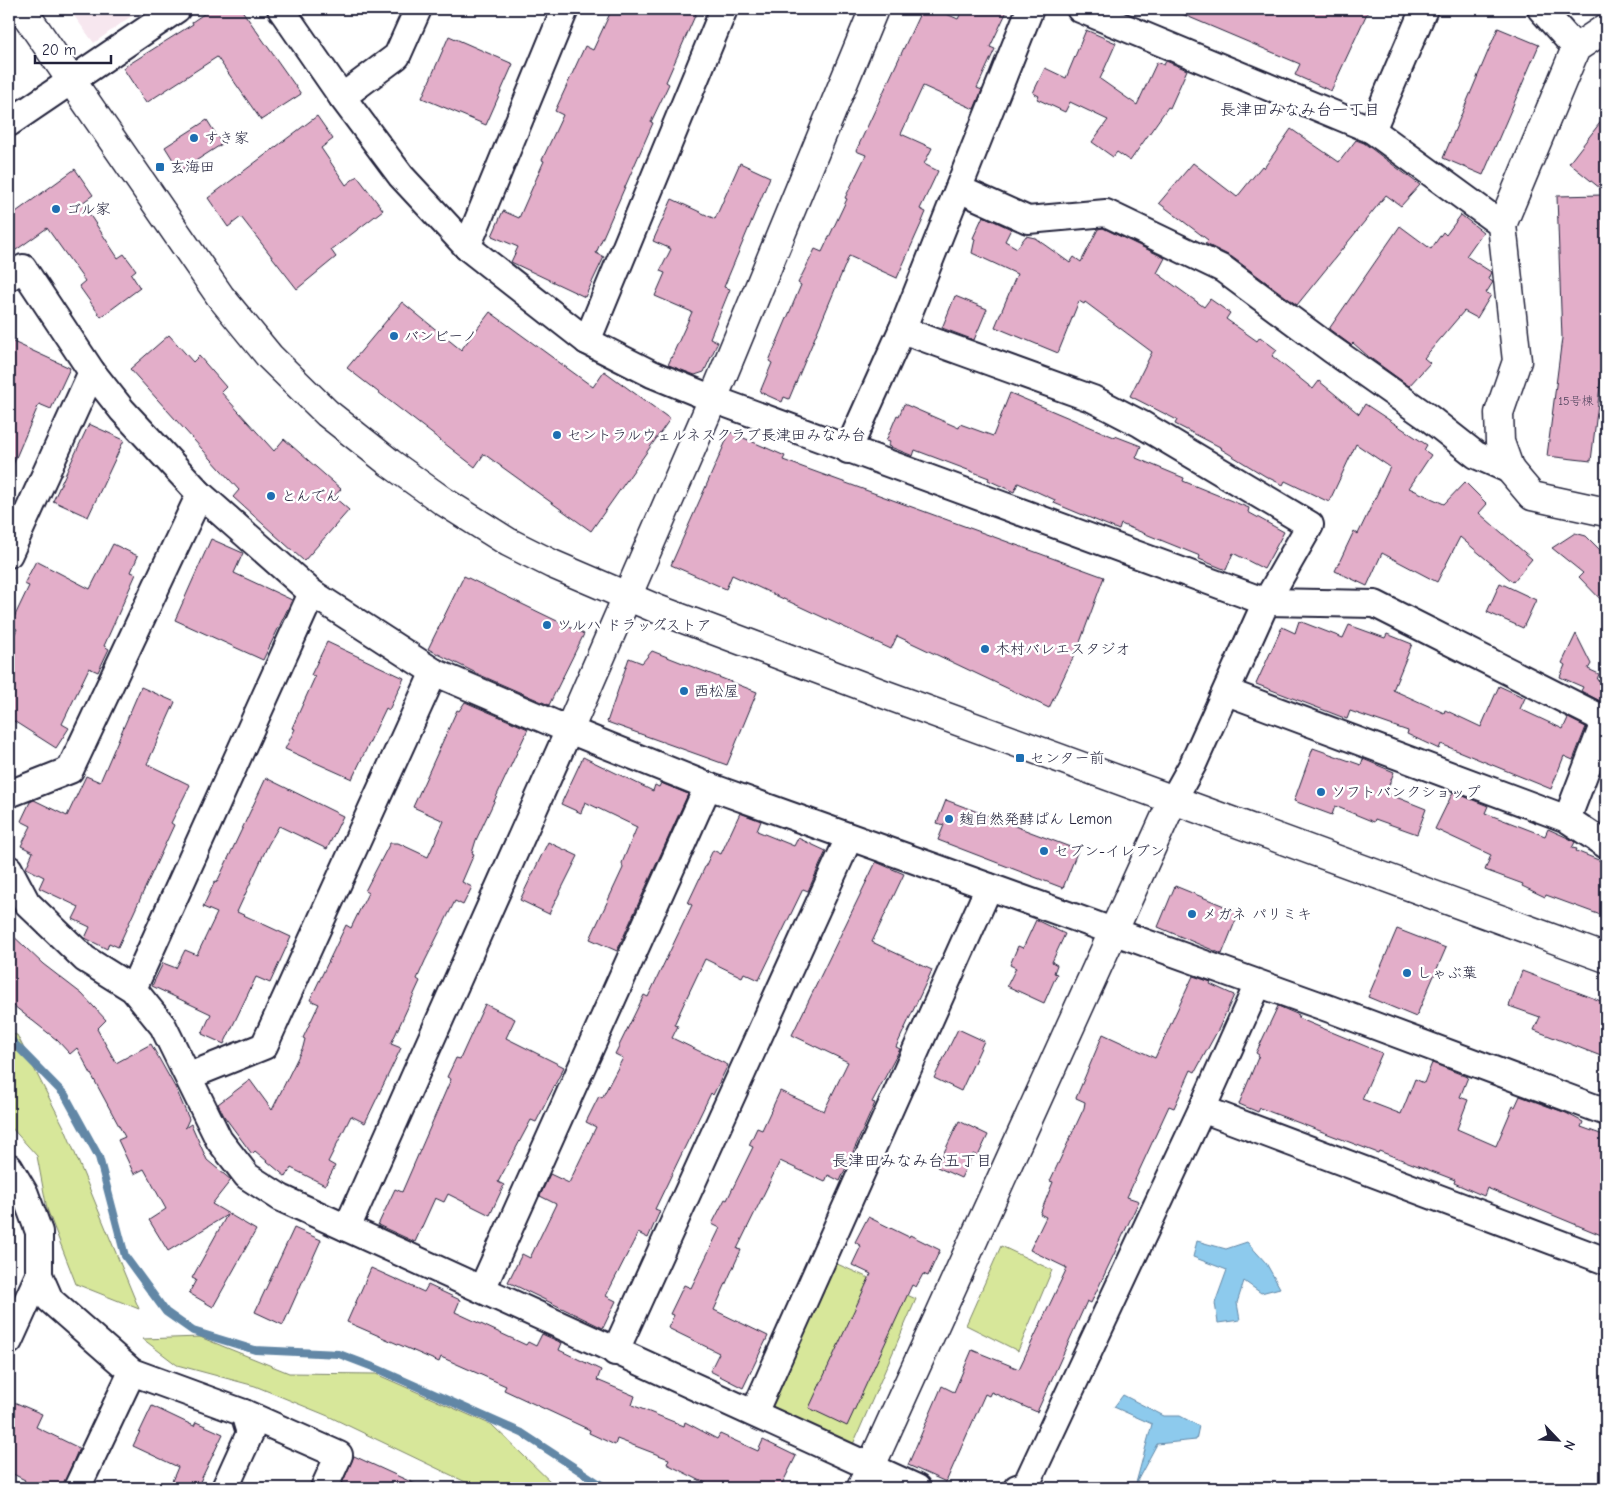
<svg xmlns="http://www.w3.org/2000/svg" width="1615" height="1497" font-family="'Comic Neue','Klee One',sans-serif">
	<rect width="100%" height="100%" fill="#fff"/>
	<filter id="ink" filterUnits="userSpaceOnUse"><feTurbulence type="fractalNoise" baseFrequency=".02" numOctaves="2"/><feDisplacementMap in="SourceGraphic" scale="10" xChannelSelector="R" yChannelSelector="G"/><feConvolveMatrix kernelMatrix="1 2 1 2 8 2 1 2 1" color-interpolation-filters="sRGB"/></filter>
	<g filter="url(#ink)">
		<!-- built -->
		<path fill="#f7e7ef" d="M69,9H141L94,43Z"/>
		<!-- green -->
		<g fill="#d7e79a" stroke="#7c846a">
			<path d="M9,1034L17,1035L65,1129L139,1309L76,1284L47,1209L37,1156L9,1125Z"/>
			<path d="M1001,1246L1052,1270L1018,1351L966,1325Z"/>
			<path d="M835,1263L916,1299L851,1449L767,1411Z"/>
			<path d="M200,1337L289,1373L376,1374L492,1425L557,1488H478L328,1416L255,1386L177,1365L143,1339Z"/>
		</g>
		<!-- water -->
		<g fill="#8dcaed" stroke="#6287a6">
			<path d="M1197,1241L1226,1249L1247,1242L1266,1263L1280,1288L1261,1293L1244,1281L1237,1303L1240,1320L1218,1323L1215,1303L1227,1270L1193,1257Z"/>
			<path d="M1123,1395L1164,1416H1180L1199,1426L1196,1440L1157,1444L1136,1483L1152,1424L1114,1407Z"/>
		</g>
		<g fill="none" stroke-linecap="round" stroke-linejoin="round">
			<!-- stream -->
			<path stroke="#6287a6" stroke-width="8" d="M9,1038L65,1095L99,1157L125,1256L166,1312L193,1331L255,1350L339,1354L373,1367L522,1433L606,1488"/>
		</g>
		<!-- building -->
		<g fill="#e3aec9" stroke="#22223b">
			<path d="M211,9H241L301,94L261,120L217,57L146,103L123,68L193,24L192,22Z"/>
			<path d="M612,9H698L666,82L669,84L651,122L653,123L596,253L604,257L585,297L511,262L518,247L492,236L503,211L519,218L544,161L542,160L563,115L555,111L585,46L593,50Z"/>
			<path d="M922,9H935L958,19L963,9H1008L990,47L995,49L977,88L982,90L974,109L923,86L901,134L932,148L924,164L938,171L920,209L926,212L921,224L897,278L849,256L789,399L784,397L782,402L760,392L772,363L769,361L801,285L798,283L815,249L822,252L847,199L845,198L866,155L856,151Z"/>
			<path d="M1170,9H1369L1331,91L1295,75L1300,64Z"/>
			<path d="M1498,28L1539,45L1483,175L1443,158Z"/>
			<path d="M1086,30L1116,43L1100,79L1137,105L1157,62L1164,65L1166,61L1187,70L1170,108L1168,107L1130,161L1117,152L1113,157L1092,142L1108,120L1070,102L1065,112L1037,99L1039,96L1033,93L1045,68L1066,78Z"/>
			<path d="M449,36L513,64L486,125L422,98Z"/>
			<path d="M1606,115V193L1569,163Z"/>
			<path d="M317,116L333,139L321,148L346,185L357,176L383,210L331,250L336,257L297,289L241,217L228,227L208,198Z"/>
			<path d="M207,120L222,144L180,171L165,147Z"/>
			<path d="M1291,129L1339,162L1356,140L1364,143L1420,185L1401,206L1386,195L1297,305L1232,257L1208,245L1205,243L1208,240L1159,203L1193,163L1237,197L1262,166L1264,168Z"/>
			<path d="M740,163L770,177L724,287L730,289L710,338L718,342L704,372L695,375L668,365L692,312L655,296L665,273L660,271L671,249L653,241L672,199L715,219Z"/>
			<path d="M75,169L93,195L82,203L118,258L124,254L136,270L131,274L140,288L101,317L79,286L85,281L47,228L9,255V217Z"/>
			<path d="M1602,195L1606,337L1591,461L1547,456L1562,338L1557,196Z"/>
			<path d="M1461,215L1483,232L1466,256L1491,272L1488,279L1493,282L1486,293L1491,295L1477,318L1464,311L1424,358L1430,363L1409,386L1369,357L1353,343L1351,345L1329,329L1400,226L1431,249L1443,232L1446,235Z"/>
			<path d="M983,216L1011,229L1005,241L1017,248L1026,236L1035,238L1070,263L1074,257L1081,262L1098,229L1103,228L1165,258L1157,273L1204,307L1210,299L1230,313L1226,319L1257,341L1260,337L1277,350L1272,356L1313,389L1319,381L1359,414L1365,404L1427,445L1424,450L1431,455L1409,488L1444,504L1465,482L1487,504L1479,513L1532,559L1513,582L1460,537L1437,582L1382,553L1367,586L1335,571L1354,531L1358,534L1390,467L1356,444L1329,502L1285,481L1283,485L1265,476L1221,449L1222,448L1175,424L1177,420L1130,396L1152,352L1085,302L1084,304L1079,301L1058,353L995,327L1017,274L972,253L975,239L973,238Z"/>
			<path d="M955,296L987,309L974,340L942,328Z"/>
			<path d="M402,302L461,350L490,312L593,387L604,371L670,419L591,531L484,454L475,467L347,368Z"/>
			<path d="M169,335L193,362L199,356L226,387L221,392L274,451L284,439L341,489L334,497L349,510L304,561L233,497L239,490L130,369Z"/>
			<path d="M9,340L70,368L51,409L39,404L9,474Z"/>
			<path d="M1010,393L1114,437L1115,436L1141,446L1136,458L1184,478L1183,481L1249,508L1248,512L1284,532L1264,569L1233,553L1226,570L1199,559L1200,556L1121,524L1119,530L1054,503L1055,500L1018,483L1014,492L988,480L989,478L915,450L913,456L888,446L890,442L886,441L897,415L899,416L904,404L959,428L960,424L993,436Z"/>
			<path d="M89,424L124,440L88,517L53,501Z"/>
			<path d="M730,432L785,456L783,460L1104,577L1079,645L1049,708L897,636L891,649L732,575L726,589L671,565Z"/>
			<path d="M1575,533L1586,536L1603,553L1606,550V605L1579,577L1583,573L1552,548Z"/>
			<path d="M211,539L243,553L234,573L292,600L263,660L175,620Z"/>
			<path d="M113,544L138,556L131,572L136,574L104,646L109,649L98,672L89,668L62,724L69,728L56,748L9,718V646L17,629L10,626L29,586L24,584L36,561L90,589Z"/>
			<path d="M464,576L584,634L549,705L480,675L428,649Z"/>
			<path d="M1500,583L1536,600L1523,628L1487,612Z"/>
			<path d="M1299,621L1343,638L1349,625L1385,638L1387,634L1412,644L1393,690L1444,713L1445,710L1481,727L1499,686L1525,698L1520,709L1563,729L1568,718L1586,727L1573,760L1564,756L1551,789L1441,744L1439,749L1407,734L1408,731L1350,711L1347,719L1256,684L1282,627L1295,633Z"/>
			<path d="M1576,634L1591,664L1588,669L1599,674L1597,680L1606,683V704L1581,691L1583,687L1560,677L1565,665L1562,663Z"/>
			<path d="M327,642L404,678L389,710L386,708L352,779L285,749L295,729L292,728L315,677L311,675Z"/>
			<path d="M652,651L757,692L727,765L607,722L629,658L642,663Z"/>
			<path d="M141,687L175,702L147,764L190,785L171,823L174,825L118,947L109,943L107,949L85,938L90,927L73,919L79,907L39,888L44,877L26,868L33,852L21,846L31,826L21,821L30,802L34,800L67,816L86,776L100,782Z"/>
			<path d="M465,702L528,729L476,840L472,853L474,854L462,882L472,887L463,905L455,901L425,961L417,979L420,981L391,1044L401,1048L365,1123L351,1116L328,1162L335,1166L325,1185L291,1168L286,1177L255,1151L252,1154L224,1116L218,1104L250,1080L272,1110L303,1047L305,1039L303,1038L319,1004L310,1000L346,925L351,928L368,893L365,891L390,843H398L428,857L444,821L413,807L457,710L459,711Z"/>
			<path d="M1313,748L1361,765L1363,759L1394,772L1386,793L1426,809L1417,834L1375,819L1374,822L1335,806L1332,815L1294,801Z"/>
			<path d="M583,757L653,791L655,785L659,787L661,783L688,794L617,951L590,939L623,868L622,863L637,827L585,802L581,813L561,804Z"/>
			<path d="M1606,759V776L1601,773Z"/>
			<path d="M266,778L343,816L327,849L279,826L268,845L237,912L291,937L270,983L256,977L224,1044L202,1034L211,1014L152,986L163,963L176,968L185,950L197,955L217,913L203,907L215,881L217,882Z"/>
			<path d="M1453,792L1488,806L1485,813L1545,836L1548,829L1568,838L1575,842L1572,848L1577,849L1576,851L1606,863V917L1546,895L1545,897L1522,886L1523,884L1485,870L1491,855L1435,829Z"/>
			<path d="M946,800L1078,850L1063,888L938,840L944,825L937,823Z"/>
			<path d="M740,813L761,821L757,831L794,846L798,838L826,851L808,891L803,889L759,980L744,973L742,977L705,959L686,999L674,1025L678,1026L672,1038L728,1065L713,1095L711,1093L655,1209L660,1211L648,1238L638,1233L606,1296L616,1301L603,1328L508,1282L522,1254L530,1258L556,1204L540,1196L550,1174L569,1183L596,1127L586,1122L599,1096L602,1098L623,1058L615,1054L644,995L648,997L692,905L688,903L713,850L721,854Z"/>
			<path d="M548,842L578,856L549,914L520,900Z"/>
			<path d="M876,862L904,874L872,942L932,970L896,1047L900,1049L872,1102L875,1103L840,1181L828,1175L825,1182L780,1161L737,1249L741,1250L714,1310L768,1336L743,1388L710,1371L719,1353L668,1328L674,1315L670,1314L684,1285L691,1288L720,1228L712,1224L725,1199L727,1200L753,1147L749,1145L757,1128L762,1130L780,1091L824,1111L848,1062L792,1035Z"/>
			<path d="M1175,886L1239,912L1222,954L1158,927Z"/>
			<path d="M1036,920L1065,934L1052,962L1057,965L1054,973L1057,974L1044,1003L1007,986L1016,968L1010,965L1018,946L1023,948Z"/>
			<path d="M1397,929L1446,948L1416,1017L1368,997Z"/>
			<path d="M9,932L43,964L82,994L106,1020L97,1029L116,1063L151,1044L176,1089L189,1119L185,1128L191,1124L207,1160L231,1180L212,1204L256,1230L213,1307L189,1293L196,1280L192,1278L227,1215L168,1251L149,1220L166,1209L144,1169L134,1174L118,1140L125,1137L77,1048L70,1054L57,1040L9,1002Z"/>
			<path d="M1522,971L1606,1003V1058L1534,1030L1540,1017L1509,1006Z"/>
			<path d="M1193,976L1211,982L1210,984L1234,995L1219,1028L1195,1072L1191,1070L1174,1108L1169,1106L1127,1197L1139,1201L1091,1303L1087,1301L1037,1412L991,1392L989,1396L985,1394L946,1482L908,1465L942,1386L954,1392L972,1350L1019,1369L1067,1268L1030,1250L1046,1217L1040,1214L1053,1182L1050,1181L1084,1108L1085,1102L1076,1098L1103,1034L1155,1058Z"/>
			<path d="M485,1004L515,1019L506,1038L564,1067L536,1122L531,1120L498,1182L504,1185L490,1215L448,1194L444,1202L435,1198L415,1242L378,1225L395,1189L402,1192L451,1079L447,1077L456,1058L460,1059Z"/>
			<path d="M1278,1006L1299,1015L1298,1018L1382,1053L1362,1099L1401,1114L1415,1079L1424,1083L1432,1063L1468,1077L1460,1097L1468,1100L1457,1129L1496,1146L1513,1106L1515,1107L1520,1096L1566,1113L1583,1122L1581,1127L1606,1136V1237L1487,1188L1484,1196L1454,1183L1455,1180L1379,1151L1378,1153L1260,1108L1258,1112L1239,1104L1259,1055L1256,1053Z"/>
			<path d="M958,1029L984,1041L961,1091L934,1078Z"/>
			<path d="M959,1121L988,1135L978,1156L973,1154L961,1178L937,1167Z"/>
			<path d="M868,1217L909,1237L910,1235L940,1250L928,1276L923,1274L916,1287L912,1285L847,1426L809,1408L871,1274L852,1265L861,1246L855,1242Z"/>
			<path d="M294,1228L321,1240L283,1325L255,1312Z"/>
			<path d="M371,1268L424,1292L428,1285L460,1300L455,1312L526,1345L528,1342L536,1346L542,1334L562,1343L559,1350L601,1370L597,1380L635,1396L632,1405L684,1426L685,1422L717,1439L720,1434L758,1451L763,1440L796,1456L780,1488H715L667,1464L669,1459L617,1439L615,1445L589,1433L590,1430L504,1390L506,1386L441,1357L439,1362L347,1322Z"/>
			<path d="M14,1402L42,1414L36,1427L79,1448L62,1488H21L25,1480L9,1472V1413Z"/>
			<path d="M152,1406L194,1426L196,1422L223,1434L197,1488H169L178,1467L133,1446Z"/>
			<path d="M354,1456L424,1488H340Z"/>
		</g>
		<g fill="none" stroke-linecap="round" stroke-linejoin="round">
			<!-- street casing -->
			<g stroke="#22223b" stroke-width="30">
				<g id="street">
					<path d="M281,9L342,97L401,176L467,247L587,341L652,374L713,399L1266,602L1375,604L1605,720L1567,819"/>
					<path d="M1080,9L1372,130L1502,225"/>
					<path d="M1541,9L1576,48"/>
					<path d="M342,97L397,56L418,9"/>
					<path d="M9,123L177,9"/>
					<path d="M1372,130L1424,9"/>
					<path d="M959,189L1028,220L1106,213L1223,269L1331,349L1429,418L1476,455L1510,470"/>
					<path d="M467,247L565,9"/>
					<path d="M9,277L23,268L92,372L122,410L200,494L312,593L434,672L569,730L708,786L1330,1009L1606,1112"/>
					<path d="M902,330L1093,399L1141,424L1310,525L1266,602L1193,764L1173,800"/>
					<path d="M587,341L724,9"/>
					<path d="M848,450L902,330L1030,9"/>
					<path d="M9,554L92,372"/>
					<path d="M1227,692L1567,819L1606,845"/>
					<path d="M9,794L70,770L200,494"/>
					<path d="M9,869L27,903L85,959L133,989L163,1026L219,1140L247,1176L281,1198L917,1488"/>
					<path d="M133,989L312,593"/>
					<path d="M189,1076L264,1046L434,672"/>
					<path d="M1202,1109L1606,1261"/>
					<path d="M9,1167L25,1194L39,1232V1275L50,1300L132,1372L244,1413L250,1433L225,1488"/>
					<path d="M347,1228L569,730"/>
					<path d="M482,1289L708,786"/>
					<path d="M9,1341L39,1275"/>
					<path d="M615,1352L849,838"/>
					<path d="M244,1413L339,1455L324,1488"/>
					<path d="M754,1413L989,887"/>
					<path d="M77,1488L132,1372"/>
					<path d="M1017,1488L1026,1485L1202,1109L1258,984"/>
				</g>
			</g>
			<!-- secondary casing -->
			<g stroke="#22223b" stroke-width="31">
				<g id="secondary">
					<path d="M22,9L220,296L270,357L327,413L390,463L443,501L508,542L552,564L657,609L881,693L1606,958"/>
					<path d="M1606,28L1576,48L1502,225L1517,361L1499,413L1500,442L1510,470L1532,496L1606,512"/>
					<path d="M569,730L713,399L874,9"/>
					<path d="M861,1488L1173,800"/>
				</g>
			</g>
			<!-- street -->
			<use href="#street" stroke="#fff" stroke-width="26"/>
			<!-- secondary -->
			<use href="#secondary" stroke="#fff" stroke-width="28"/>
		</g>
	</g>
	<!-- markers -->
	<g fill="#1f6fb2" stroke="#fff" stroke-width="2">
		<circle cx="194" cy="138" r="5"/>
		<rect x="155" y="162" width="10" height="10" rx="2.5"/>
		<circle cx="56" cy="209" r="5"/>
		<circle cx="394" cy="336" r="5"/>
		<circle cx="557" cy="435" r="5"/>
		<circle cx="271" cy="496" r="5"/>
		<circle cx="547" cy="625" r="5"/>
		<circle cx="985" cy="649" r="5"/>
		<circle cx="684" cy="691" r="5"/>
		<rect x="1015" y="753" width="10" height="10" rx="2.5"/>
		<circle cx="1321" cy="792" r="5"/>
		<circle cx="949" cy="819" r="5"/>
		<circle cx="1044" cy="851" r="5"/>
		<circle cx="1192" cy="914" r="5"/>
		<circle cx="1407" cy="973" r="5"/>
	</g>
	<g text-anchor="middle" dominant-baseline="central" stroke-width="5" stroke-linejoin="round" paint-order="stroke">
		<!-- number labels -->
		<g font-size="12" fill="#52455e">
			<text x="1576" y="401">15号棟</text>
		</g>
		<!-- poi labels -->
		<g font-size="15" fill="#22223b" stroke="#fff" text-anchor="start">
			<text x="204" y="138">すき家</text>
			<text x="170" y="167">玄海田</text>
			<text x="66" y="209">ゴル家</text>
			<text x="404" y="336">バンビーノ</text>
			<text x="567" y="435">セントラルウェルネスクラブ長津田みなみ台</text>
			<text x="281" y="496">とんでん</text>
			<text x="557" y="625">ツルハ ドラッグストア</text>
			<text x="995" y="649">木村バレエスタジオ</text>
			<text x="694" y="691">西松屋</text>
			<text x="1030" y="758">センター前</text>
			<text x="1331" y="792">ソフトバンクショップ</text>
			<text x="959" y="819">麹自然発酵ぱん Lemon</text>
			<text x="1054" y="851">セブン-イレブン</text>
			<text x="1202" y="914">メガネ パリミキ</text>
			<text x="1417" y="973">しゃぶ葉</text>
		</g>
		<!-- neighbourhood labels -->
		<g font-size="16" fill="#22223b" stroke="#fff">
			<text x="1300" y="110">長津田みなみ台一丁目</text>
			<text x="912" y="1161">長津田みなみ台五丁目</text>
		</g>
	</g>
	<!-- margin -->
	<rect width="1615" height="1497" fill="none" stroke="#fff" stroke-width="30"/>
	<rect x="15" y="15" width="1585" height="1467" fill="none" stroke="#22223b" stroke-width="2" filter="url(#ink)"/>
	<!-- north arrow -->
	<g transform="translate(1558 1440) rotate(115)" stroke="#ffffff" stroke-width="4" paint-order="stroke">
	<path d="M0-4L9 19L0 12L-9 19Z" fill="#22223b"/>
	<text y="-8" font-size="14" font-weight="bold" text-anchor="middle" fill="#22223b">N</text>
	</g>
	<!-- scale -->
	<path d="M35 55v8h76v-8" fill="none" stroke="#22223b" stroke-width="2.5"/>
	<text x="42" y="55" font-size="15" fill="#22223b" stroke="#ffffff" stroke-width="4" paint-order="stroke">20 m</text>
</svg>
